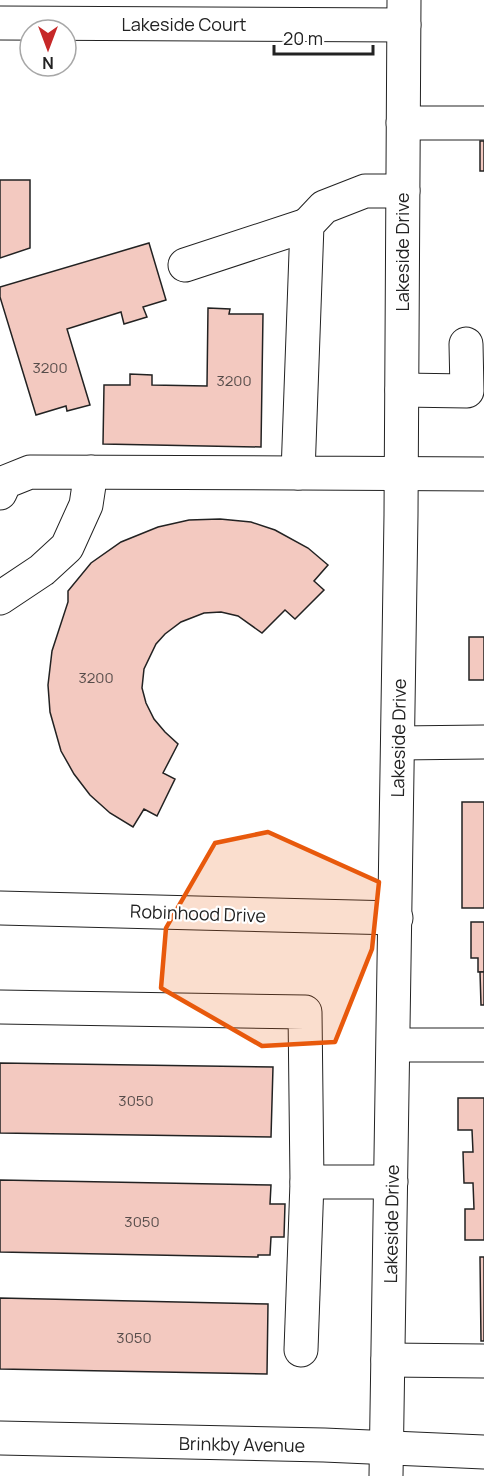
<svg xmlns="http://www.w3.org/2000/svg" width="484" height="1476" font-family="Manrope,sans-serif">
	<rect width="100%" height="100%" fill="#fff"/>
	<!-- building -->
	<g fill="#f3c9c0" stroke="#222" stroke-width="1.5">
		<rect x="480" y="141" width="4" height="30"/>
		<path d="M0,180H30V248L0,258Z"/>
		<path d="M149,243L166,300L143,307L147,317L124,324L121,312L67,329L90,405L67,411L66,406L36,415L0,297V287Z"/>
		<path d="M208,308L230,309L229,314H263L261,447L103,444L104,385H130V374L152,375V385L207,386Z"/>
		<path d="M220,519L251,522L275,530L308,548L328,565L314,581L324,590L295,619L285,610L262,633L238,616L221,612L204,613L181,622L165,634L156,644L144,669L142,688L146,703L154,719L165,732L178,744L163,773L175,779L157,816L144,809L133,827L110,813L90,795L74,774L61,751L50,712L48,685L52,651L68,602V591L91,563L121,542L158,527L189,520Z"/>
		<rect x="469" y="637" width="15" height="43"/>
		<rect x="462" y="802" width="22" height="106"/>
		<path d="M471,922H484V972H478V958H471Z"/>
		<path d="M480,972H484V1005H481Z"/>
		<path d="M0,1063L273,1067L271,1137L0,1133Z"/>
		<path d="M458,1098H484V1240H465V1209H474L473,1183H464L463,1152H473L472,1130H458Z"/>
		<path d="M0,1180L271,1185L270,1204H285L284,1237H271L270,1255H258V1257L0,1252Z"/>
		<path d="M480,1257H484V1341H481Z"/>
		<path d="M0,1298L268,1304L267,1374L0,1369Z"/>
	</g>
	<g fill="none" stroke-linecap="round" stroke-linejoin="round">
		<!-- minor casing -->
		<g stroke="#222" stroke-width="35">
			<g id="minor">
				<path d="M0,23L404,25"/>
				<path d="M403,123H484"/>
				<path d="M403,191H365L324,207L307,225L298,473L484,474"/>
				<path d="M185,265L307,225"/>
				<path d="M402,390L467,391L466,344"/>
				<path d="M0,493L5,482L30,472L298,473"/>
				<path d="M0,598L42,570L67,547L86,505L91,472"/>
				<path d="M398,743L484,742"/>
				<path d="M0,908L396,918"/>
				<path d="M0,1007L305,1012L307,1182H391"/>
				<path d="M394,1045H484"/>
				<path d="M301,1350L307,1182"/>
				<path d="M388,1360L484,1361"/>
				<path d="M0,1438L324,1445L484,1452"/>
				<path d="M386,1476L401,515L404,0"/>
			</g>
		</g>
		<!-- minor -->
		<use href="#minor" stroke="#fff" stroke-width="33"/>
	</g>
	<!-- marked area -->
	<path fill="#e8590c" fill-opacity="0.2" stroke="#e8590c" stroke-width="4.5" stroke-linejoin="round" d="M268,832L379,882L372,949L335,1042L262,1046L161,988L166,928L215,843Z"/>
	<g text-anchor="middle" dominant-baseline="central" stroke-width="4.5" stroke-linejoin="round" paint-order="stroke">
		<!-- number labels -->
		<g font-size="15" fill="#564c4a">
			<text x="50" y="367">3200</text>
			<text x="234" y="380">3200</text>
			<text x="96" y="677">3200</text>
			<text x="136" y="1100">3050</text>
			<text x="142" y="1221">3050</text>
			<text x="134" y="1337">3050</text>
		</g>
		<!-- street labels -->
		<g font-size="18" fill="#222" stroke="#fff">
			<text x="184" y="24">Lakeside Court</text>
			<text transform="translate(402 252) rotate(-90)">Lakeside Drive</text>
			<text transform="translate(398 738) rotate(-89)">Lakeside Drive</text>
			<text transform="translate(198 913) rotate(2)">Robinhood Drive</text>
			<text transform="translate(391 1224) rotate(-89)">Lakeside Drive</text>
			<text transform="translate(242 1444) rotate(1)">Brinkby Avenue</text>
		</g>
	</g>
	<!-- north arrow -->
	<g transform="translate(48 48) rotate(180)"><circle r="28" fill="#ffffff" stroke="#a7a7a7" stroke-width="1.5"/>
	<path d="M0-4.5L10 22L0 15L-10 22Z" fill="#c62828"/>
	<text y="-9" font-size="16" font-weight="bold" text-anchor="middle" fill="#222222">N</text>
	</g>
	<!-- scale -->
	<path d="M274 45v9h99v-9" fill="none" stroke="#222222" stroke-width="3"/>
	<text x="283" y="45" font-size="18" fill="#222222" stroke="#ffffff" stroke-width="4.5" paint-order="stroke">20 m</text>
</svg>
